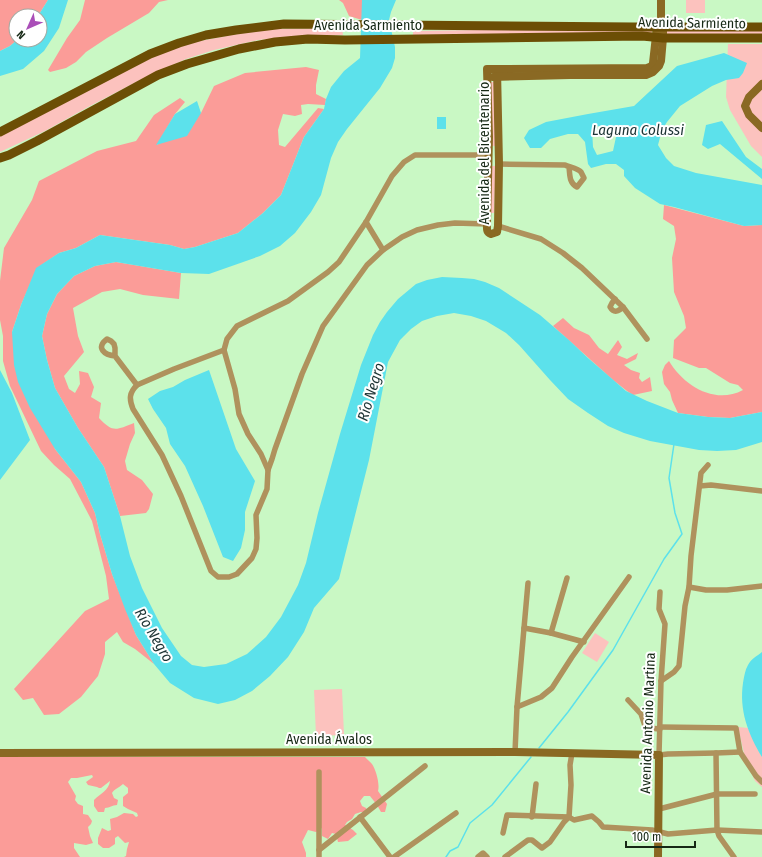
<svg xmlns="http://www.w3.org/2000/svg" width="762" height="857" font-family="'Fira Sans Condensed',sans-serif">
	<rect width="100%" height="100%" fill="#c9f8c4"/>
	<!-- green -->
	<g fill="#fcc2be">
		<rect x="686" y="0" width="19" height="13"/>
		<path d="M342,28L343,35L293,37L258,40L214,50L186,59L142,79L90,106L45,131L0,152V135L157,54L195,42L247,32L275,29Z"/>
		<rect x="667" y="29" width="95" height="6"/>
		<path d="M476,30H652V35L413,36V31Z"/>
		<path d="M728,44H762V157L751,146L730,110L726,97Z"/>
		<path d="M491,82H495L496,146H492Z"/>
		<path d="M491,166H496L494,213H490Z"/>
		<path d="M595,633L609,642L597,662L582,653Z"/>
		<path d="M342,689L344,735L316,736L314,690Z"/>
		<path d="M738,727L748,728L758,750L762,757V787L755,781L745,758Z"/>
	</g>
	<!-- forest -->
	<g fill="#fb9c98">
		<path d="M0,0H48L38,16H16V40H17L10,46L0,51Z"/>
		<path d="M85,0H168L159,2L149,13L107,38L86,52L76,62L66,68L50,72L48,70L67,38L80,20Z"/>
		<path d="M339,0H362V20L349,16L343,3Z"/>
		<path d="M306,67L319,70L316,85V94L326,99L325,105L308,104L301,105L302,114L295,116L283,114L278,130L279,145L285,147L318,108L324,109L304,137L281,195L263,213L238,233L195,247L184,249L170,245L100,235L76,248L59,253L37,268L21,305L12,332L55,449L81,482L95,513L100,534L112,574L136,635L154,664L135,649L123,642L117,632L105,642V654L98,676L81,697L59,714L44,715L33,698L23,700L14,689L85,611L109,599L106,576L92,521L70,479L54,465L41,451L10,386L3,361V336L0,320V281L4,248L32,200L39,181L97,151L136,141L154,115L180,98L185,102L175,114L157,145L201,113L214,86L245,73Z"/>
		<path d="M664,205L744,226L762,225V412L730,418L708,417L678,413L672,400L670,392L664,384L662,372L665,365L669,361C684,386 715,405 743,390L738,385L730,383L706,368H699L673,358L674,340L686,328L684,316L674,292L672,258L676,239L674,226L663,219Z"/>
		<path d="M116,262L181,273L179,299L143,295L120,289L102,292L73,308L78,336L84,352L64,376L69,389L75,393L80,384L79,371L88,373L94,387L91,397L101,403L99,418C113,433 116,430 134,423L135,433L130,444L125,461L127,470L142,480L153,494L149,509L146,513L120,516L104,467L78,428L55,388L47,360L42,336L47,314L57,294L74,276L95,266Z"/>
		<path d="M563,318L574,328L589,335L599,348L608,354L618,340L622,347L617,355L627,359L638,353L636,359L624,365L631,370L640,373L639,378L642,382L650,377L652,391L633,395L627,391L613,380L553,326Z"/>
		<path d="M0,757H365C367,759 370,762 372,764C376,770 380,784 378,791L387,804L385,812H381L377,805L370,796H364L360,801L362,806L366,808L368,812H361L355,814L352,819L347,822L345,825L353,830L357,834L348,841L338,842L336,834L332,833L328,839L322,836V828L316,832L308,830L302,842L306,853V857H124L126,856L127,849L129,842L125,843L118,836L115,838V844L109,848H103L98,844V838L102,828L108,831L111,830L110,819L117,817L124,813L133,814L136,817L138,816L137,813L128,809L123,806V797L128,793V788L123,784C119,788 114,789 112,793L114,798L118,800L117,805C112,805 110,808 105,808L104,812H98L94,806V800C100,794 109,790 110,781L101,788H99L97,787L88,785L86,782L93,777L92,775L77,778H71L68,782L76,796L75,800L78,804L83,806V814L88,815L92,821L91,824L88,827L90,836L93,843L86,845L74,843V848L80,857H0Z"/>
	</g>
	<!-- water -->
	<g fill="#5ce1eb" fill-rule="evenodd">
		<path d="M48,0H68L59,28L44,51L23,69L0,76V51L10,46L17,40H40V16H38Z"/>
		<path d="M362,0H396L391,12L389,20L395,47V58L392,68L380,88L347,129L338,142L331,158L321,195L311,212L295,233L280,246L260,256L209,274L181,273L116,262L95,266L74,276L57,294L47,314L42,336L47,360L55,388L78,428L104,467L120,516L130,556L142,588L162,628L181,656L192,665L204,667L226,664L247,654L266,637L281,617L298,585L306,563L318,513L340,434L361,365L373,335L380,322L387,312L398,299L416,284L427,280L442,277L462,278L474,279L485,282L499,288L540,315L570,341L588,358L626,391L647,401L678,413L708,417L730,418L762,412V442L736,450L717,451L699,450L650,441L624,433L608,426L588,413L568,399L550,380L519,345L506,333L486,321L471,316L454,313L437,316L422,321L411,329L400,340L388,362L369,460L339,579L314,608L304,632L288,657L270,676L252,691L235,700L218,704L194,698L170,683L154,664L136,635L125,609L112,574L100,534L95,513L81,482L55,449L30,408L18,382L14,365L12,332L21,305L36,268L59,253L76,248L100,235L170,245L184,249L195,247L238,233L263,213L281,195L304,137L324,109L326,99L331,87L344,71L360,58Z"/>
		<path d="M724,53L747,63L743,73L739,78L726,80L712,86L680,106L667,122L662,130L658,145L666,158L674,166L696,173L762,185V225L744,226L674,207L660,204L635,188L624,176V170L616,164H606L591,168L588,164L585,142L578,134H568L550,139L541,148H530L524,138L529,130L546,122L588,114L634,106L677,66ZM598,126L611,131L616,137L613,151L597,155L593,147L592,129Z"/>
		<path d="M197,101L201,113L187,136L156,145L175,114Z"/>
		<rect x="437" y="117" width="9" height="12"/>
		<path d="M722,121L746,157L762,169V179L720,144L708,149L702,145L706,125Z"/>
		<path d="M0,370L12,393L30,440L0,480Z"/>
		<path d="M209,370L236,449L255,481L245,512V530L241,548L233,561L223,557L203,506L185,466L170,444L166,428L153,409L148,399L160,391L173,387L185,380Z"/>
		<path d="M762,652V757C748,734 739,710 743,683C744,677 745,670 748,665C751,659 757,656 762,652Z"/>
	</g>
	<g fill="none" stroke-linecap="round" stroke-linejoin="round">
		<!-- stream -->
		<g stroke="#5ce1eb" stroke-width="1.5">
			<path d="M539,748L568,712L613,650L664,559L682,534L675,513L669,478L674,444"/>
			<path d="M446,857L450,851L458,847L470,823L492,805L531,757"/>
		</g>
		<!-- street -->
		<g stroke="#af925d" stroke-width="5.5">
			<path d="M499,164L565,165C569,167 578,168 581,172C581,172 584,178 584,178L577,187C569,183 570,175 569,167"/>
			<path d="M366,222L383,250"/>
			<path d="M487,224L455,223L438,225L417,230L402,237L383,250L367,265L323,326L302,374L275,449L272,459L268,470L267,489L256,515L257,538L256,549L252,558L237,574L229,577H218L211,571L181,496L162,455L133,409C129,399 129,393 137,385L174,369L224,350L227,339L237,326L288,301L328,272L339,262L366,222L392,176L404,162L415,155H488"/>
			<path d="M498,226L541,239L563,253L582,268L623,307L647,339"/>
			<path d="M615,299L612,303L610,307C614,314 619,311 623,307"/>
			<path d="M224,350L235,389L239,414L248,434L261,454L268,470"/>
			<path d="M115,356C105,355 95,348 107,339L111,341L114,344L115,348V356L137,385"/>
			<path d="M700,486L711,485L762,491"/>
			<path d="M689,587L706,590H727L762,586"/>
			<path d="M660,592L659,609L665,624L661,681L659,755L668,754L716,753L740,752"/>
			<path d="M524,628L551,633L584,642"/>
			<path d="M551,633L567,578"/>
			<path d="M661,681L674,672L679,666L685,606L689,587L691,556L701,473L708,465"/>
			<path d="M628,700L641,714L645,726L649,728L660,729"/>
			<path d="M517,707L541,697L552,688L572,657L629,577"/>
			<path d="M660,727L736,728L740,752L756,776L762,782"/>
			<path d="M515,752L517,707L528,583"/>
			<path d="M716,753L717,830L719,836L734,857"/>
			<path d="M659,809L717,794H755"/>
			<path d="M360,817L390,857"/>
			<path d="M532,817L536,784"/>
			<path d="M503,833L507,815L569,817L574,820L592,816L599,822L603,827L652,830L668,834L717,830L762,832"/>
			<path d="M319,850L425,766"/>
			<path d="M319,857V772"/>
			<path d="M394,857L456,813"/>
			<path d="M478,857L483,853L487,857"/>
			<path d="M505,857L528,840H532L542,848L550,842L564,822L569,817L571,785L570,765L572,753"/>
		</g>
		<!-- secondary -->
		<g stroke="#8a6923" stroke-width="8">
			<path d="M497,69L499,164L498,226L497,232L491,234C486,232 487,229 487,224L489,137L487,69H497L647,68L652,66L653,63L657,27L661,21"/>
			<path d="M493,77L570,75H646L653,72L659,66L661,61L663,38V27L661,21V0"/>
			<path d="M762,84L749,97L745,106L749,115L762,128"/>
			<path d="M0,753L515,752L659,755L658,857"/>
		</g>
		<!-- primary -->
		<g stroke="#6c4e05" stroke-width="9">
			<path d="M0,132L150,54L179,43L206,35L236,30L284,24L634,27H762"/>
			<path d="M0,158L9,155L37,141L158,75L187,64L239,49L275,42L308,39L345,40L642,36L663,38H762"/>
		</g>
	</g>
	<g text-anchor="middle" dominant-baseline="central" stroke-width="4" stroke-linejoin="round" paint-order="stroke">
		<!-- street labels -->
		<g font-size="14" fill="#162815" stroke="#fff">
			<text transform="translate(692 23) rotate(1)">Avenida Sarmiento</text>
			<text x="368" y="25">Avenida Sarmiento</text>
			<text transform="translate(484 153) rotate(-90)">Avenida del Bicentenario</text>
			<text transform="translate(648 723) rotate(-88)">Avenida Antonio Martina</text>
			<text x="329" y="739">Avenida Ávalos</text>
		</g>
		<!-- water labels -->
		<g font-size="15" font-style="italic" fill="#1c3334" stroke="#fff">
			<text x="638" y="130">Laguna Colussi</text>
			<text transform="translate(371 392) rotate(-73)">Río Negro</text>
			<text transform="translate(154 635) rotate(59)">Río Negro</text>
		</g>
	</g>
	<!-- north arrow -->
	<g transform="translate(28 28) rotate(225)"><circle r="19" fill="#ffffff" stroke="#a2a9a1"/>
	<path d="M0-3L7 15L0 10L-7 15Z" fill="#aa4eb8"/>
	<text y="-6" font-size="11" font-weight="bold" text-anchor="middle" fill="#162815">N</text>
	</g>
	<!-- scale -->
	<path d="M626 841v6h69v-6" fill="none" stroke="#162815" stroke-width="2"/>
	<text x="632" y="841" font-size="12" fill="#162815" stroke="#ffffff" stroke-width="3" paint-order="stroke">100 m</text>
</svg>
